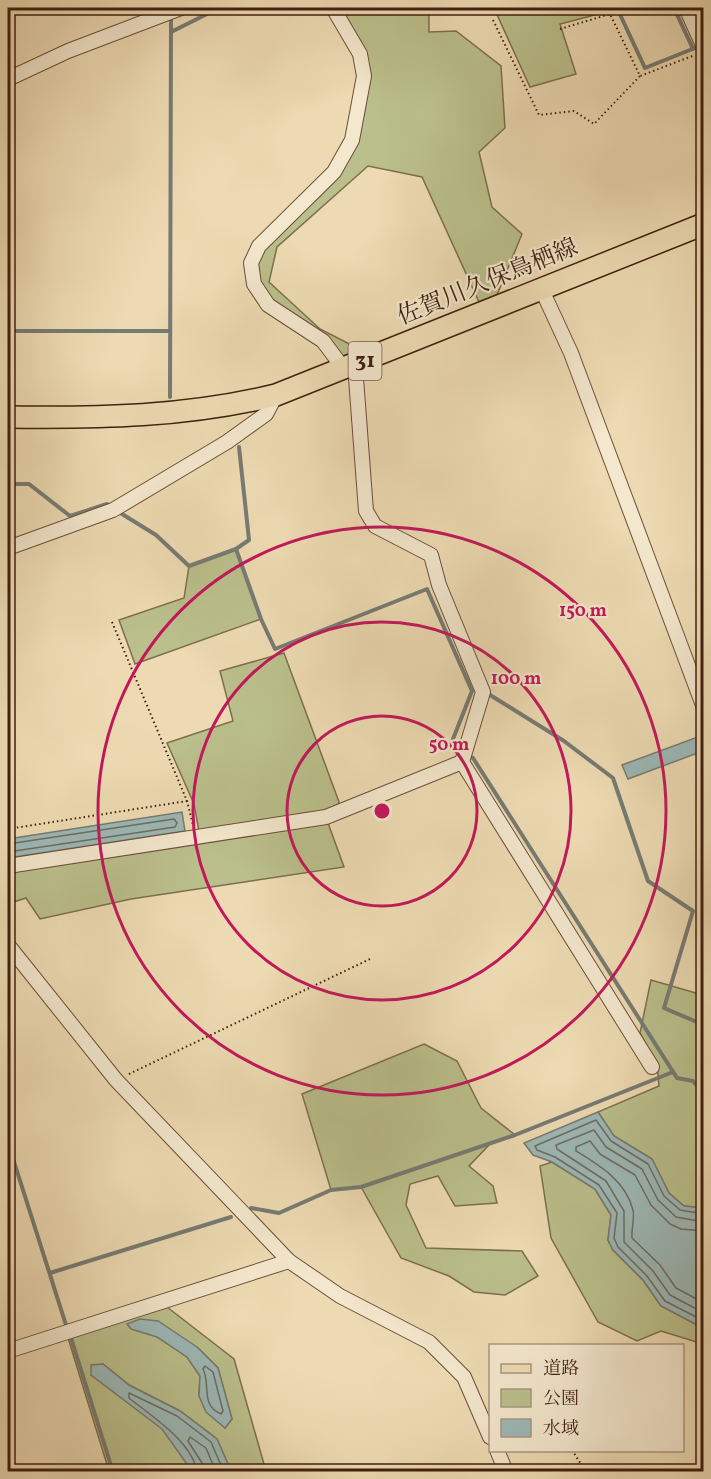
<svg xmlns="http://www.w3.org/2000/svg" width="711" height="1479" font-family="Vollkorn,'Noto Serif JP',serif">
	<rect width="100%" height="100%" fill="#eddab2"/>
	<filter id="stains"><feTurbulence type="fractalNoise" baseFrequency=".00333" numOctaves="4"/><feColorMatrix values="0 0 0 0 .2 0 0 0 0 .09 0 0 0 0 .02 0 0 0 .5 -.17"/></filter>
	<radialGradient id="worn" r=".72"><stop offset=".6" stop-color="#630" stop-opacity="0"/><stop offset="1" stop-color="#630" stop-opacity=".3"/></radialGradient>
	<!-- green -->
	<g fill="#babf8b" stroke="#7d6f4d" stroke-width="1.5" fill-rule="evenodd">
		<path d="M339,8H429V32L456,31L501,66L505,128L479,152L492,207L522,234L497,295L479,302L422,177L368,166L277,247L269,282L320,329L361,350L342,357L270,302L261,288L256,265L263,246L338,172L369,75Z"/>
		<path d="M494,8H611L614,10L560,24L576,74L530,87Z"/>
		<path d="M236,549L261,619L135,664L119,620L184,598L189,566Z"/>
		<path d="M284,653L339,802L328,823L344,867L131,899L40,919L26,898L8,904V873L201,842L194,804L167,743L233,721L220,671Z"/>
		<path d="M651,980L703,995V1208L684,1206L669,1193L652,1159L614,1136L598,1112L659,1086L657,1064L640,1033Z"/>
		<path d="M424,1044L457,1061L481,1108L515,1135L491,1143L469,1166L493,1186L497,1203L455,1206L438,1176L410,1184L406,1205L426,1248L522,1251L538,1276L505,1295L474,1292L449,1276L401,1258L361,1187L331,1190L302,1094Z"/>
		<path d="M552,1162L595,1189L611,1215L608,1240L613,1250L643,1280L661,1306L703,1328V1344L661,1331L637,1341L598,1322L551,1238L540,1166Z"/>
		<path d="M167,1307L234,1359L266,1471H231L217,1439L180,1411L129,1385L103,1364L91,1375L163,1429L192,1471H109L68,1338ZM157,1337L197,1347L218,1368L232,1419L225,1428L199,1396L200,1376L187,1357Z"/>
	</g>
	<!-- water -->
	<g fill="#9cb8b6" stroke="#777b73" stroke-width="1.5">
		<path d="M703,735V751L628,779L622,765Z"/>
		<path d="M182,812L185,831L8,858V839Z"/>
		<path d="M598,1112L614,1136L652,1159L669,1193L684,1206L703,1208V1328L661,1306L643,1280L613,1250L608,1240L611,1215L595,1189L552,1162L533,1155L524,1143Z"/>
		<path d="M140,1319L158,1321L197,1347L218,1368L232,1419L225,1428L206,1412L199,1396L200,1376L187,1357L157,1337L131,1329L127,1324Z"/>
		<path d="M103,1364L129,1385L180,1411L217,1439L231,1471H192L162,1429L91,1375V1365Z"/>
	</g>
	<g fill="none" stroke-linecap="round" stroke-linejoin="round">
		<!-- shore -->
		<g stroke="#6e6c62" stroke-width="1.5">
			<path d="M8,844L174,819L177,823L175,827L8,852"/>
			<path d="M704,1214L680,1210L664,1196L648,1164L611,1141L596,1120L535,1146L537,1150L555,1157L599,1185L617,1213L614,1238L618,1247L647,1276L665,1301L704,1321"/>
			<path d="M704,1222L676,1217L658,1200L642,1169L606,1147L594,1130L556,1145L557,1149L606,1181L624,1211V1242L653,1271L670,1295L704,1313"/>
			<path d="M704,1231L681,1229L670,1224L651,1205L635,1175L600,1154L590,1141L576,1147V1151C599,1165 626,1181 633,1210C635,1219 631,1229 632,1238L660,1265L676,1288L704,1303"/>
			<path d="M205,1366L213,1372L223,1411L221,1414C200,1405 211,1385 203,1369Z"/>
			<path d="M197,1472C193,1442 150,1415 129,1398V1393L177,1416L211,1442L224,1472"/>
			<path d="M204,1472L202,1463L188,1441L190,1437L206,1448L216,1472"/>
		</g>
		<!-- stream -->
		<g stroke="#777b73" stroke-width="4">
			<path d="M617,8L645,68L700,46"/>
			<path d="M674,8L693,49"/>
			<path d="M694,8L704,29"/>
			<path d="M171,32L219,8"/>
			<path d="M8,331H170"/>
			<path d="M170,397L171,19"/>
			<path d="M239,447L249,540L236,549L261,619L275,649L427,589L472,691L453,739L456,750L473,758L677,1078L693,1081L704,1094"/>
			<path d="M8,484H29L70,516L107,504"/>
			<path d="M122,514L156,535L189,566L236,549"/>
			<path d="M490,695L564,741L613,778L648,881L693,911L664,1008L704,1025"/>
			<path d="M8,1143L66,1325"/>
			<path d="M251,1208L279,1213L331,1190L361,1187L515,1135L673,1072"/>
			<path d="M50,1273L231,1217"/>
			<path d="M71,1338L113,1472"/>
		</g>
		<!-- street casing -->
		<g stroke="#6b4e38" stroke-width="16">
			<g id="street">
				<path d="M333,8L360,54L364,76L352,140L334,172L259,246L251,263L254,284L268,305L323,341L344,369"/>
				<path d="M686,8L704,48"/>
				<path d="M8,79L68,51L181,8"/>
				<path d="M541,288L571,353L704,708"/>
				<path d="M355,365L366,511L375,526L431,555L439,585L483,692L462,762L652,1067"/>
				<path d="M8,548L113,510L227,442L266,414L276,395"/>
				<path d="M8,866L326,817L462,762"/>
				<path d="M8,945L116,1080L289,1261L340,1296L429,1342L464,1377L490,1437"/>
				<path d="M8,1351L289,1261"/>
				<path d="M497,1450L506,1472"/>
			</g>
		</g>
		<!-- primary casing -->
		<g stroke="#401f0f" stroke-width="24">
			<path id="primary" d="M8,417C101,418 185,417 276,395L704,224"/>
		</g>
		<!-- path -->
		<g stroke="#401f0f" stroke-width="2" stroke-dasharray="1.5 3" stroke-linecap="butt">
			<path d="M493,20L539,115L574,111L594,124L640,76"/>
			<path d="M560,29L610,14L640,76L695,55"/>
			<path d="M112,622L187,801L193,825"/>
			<path d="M8,829L187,801"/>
			<path d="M129,1074L370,959"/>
			<path d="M572,1450L586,1472"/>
			<path d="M691,1472L701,1467"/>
			<path d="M702,1472L704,1456"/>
		</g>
		<!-- street -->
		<use href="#street" stroke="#f3e7cd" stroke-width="14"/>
		<!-- primary -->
		<use href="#primary" stroke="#eddab2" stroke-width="21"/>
	</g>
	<!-- distance rings -->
	<g fill="none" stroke="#c2185b" stroke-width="3">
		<circle cx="382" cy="811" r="95"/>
		<circle cx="382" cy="811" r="189"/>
		<circle cx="382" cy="811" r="284"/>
	</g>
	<g text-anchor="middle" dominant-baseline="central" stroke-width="4.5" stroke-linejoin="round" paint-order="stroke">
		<!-- shield labels -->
		<rect fill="#f3e7cd" stroke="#765b48" stroke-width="1.5" x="348.5" y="342" width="33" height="38" rx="4.5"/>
		<g font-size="22" font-weight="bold" fill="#401f0f">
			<text x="365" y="361">31</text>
		</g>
		<!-- street labels -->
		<g font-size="24" fill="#401f0f" stroke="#f3e7cd">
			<text transform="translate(488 283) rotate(-22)">佐賀川久保鳥栖線</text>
		</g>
	</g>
	<circle cx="382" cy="811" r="9" fill="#c2185b" stroke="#f3e7cd" stroke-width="3"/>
	<g font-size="18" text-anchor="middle" font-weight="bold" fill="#c2185b" stroke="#f3e7cd" stroke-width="4.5" stroke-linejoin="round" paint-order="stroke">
		<text x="583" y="616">150 m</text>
		<text x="516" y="684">100 m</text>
		<text x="449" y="750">50 m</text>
	</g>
	<!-- margin -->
	<rect width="711" height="1479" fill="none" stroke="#eddab2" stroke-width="30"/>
	<rect x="9" y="9" width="693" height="1461" fill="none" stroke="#401f0f" stroke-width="3"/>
	<rect x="15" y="15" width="681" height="1449" fill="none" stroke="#401f0f" stroke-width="1.5"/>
	<!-- legend -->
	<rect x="489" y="1344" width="195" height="108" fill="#f3e7cd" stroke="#ab9781" stroke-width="1.5"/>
	<rect x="501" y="1364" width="30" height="9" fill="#eddab2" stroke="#ab9781" stroke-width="1.5"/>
	<text x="543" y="1374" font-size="18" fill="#401f0f">道路</text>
	<rect x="501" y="1389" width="30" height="18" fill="#babf8b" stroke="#ab9781" stroke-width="1.5"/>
	<text x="543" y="1404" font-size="18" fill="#401f0f">公園</text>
	<rect x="501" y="1419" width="30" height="18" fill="#9cb8b6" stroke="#ab9781" stroke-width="1.5"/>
	<text x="543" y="1434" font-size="18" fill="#401f0f">水域</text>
	<rect width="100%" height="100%" filter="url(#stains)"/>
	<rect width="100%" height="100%" fill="url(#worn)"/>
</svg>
